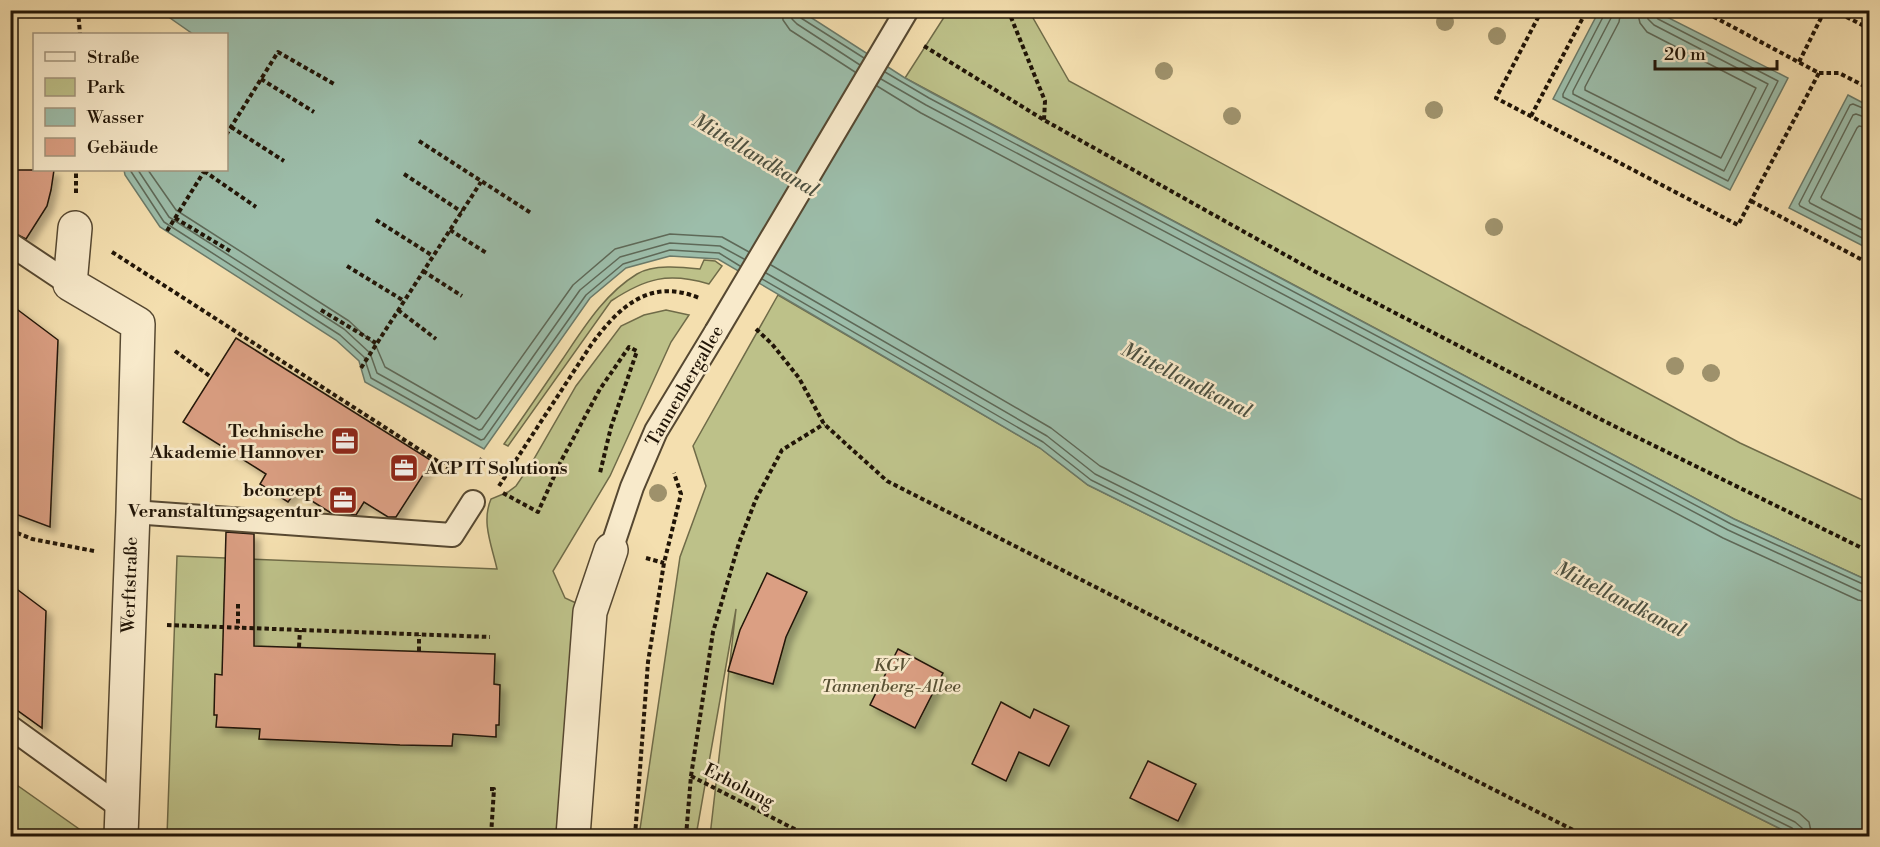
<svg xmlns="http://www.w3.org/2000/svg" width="1880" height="847" font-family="'Libre Bodoni',serif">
	<defs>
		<filter id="shadow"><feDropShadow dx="5.5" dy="5.5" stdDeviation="3" flood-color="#0004"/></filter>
	</defs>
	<rect width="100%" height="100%" fill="#f4dfaf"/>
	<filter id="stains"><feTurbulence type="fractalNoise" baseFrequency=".00333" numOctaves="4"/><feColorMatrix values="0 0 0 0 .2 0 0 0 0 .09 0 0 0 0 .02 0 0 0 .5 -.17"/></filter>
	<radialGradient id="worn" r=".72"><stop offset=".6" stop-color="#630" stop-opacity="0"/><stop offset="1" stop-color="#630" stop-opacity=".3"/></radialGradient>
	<!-- green -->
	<g fill="#bdc189" stroke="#6f6b48" stroke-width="1.5">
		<path d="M948,11H1029L1069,81L1740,443L1869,503V581L1734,519L905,78Z"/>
		<path d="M704,260L715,261L722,266L709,284C668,272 646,278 611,301L508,446L504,444C524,416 543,388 562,360C583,329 604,294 637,274C653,264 682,267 700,269Z"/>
		<path d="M778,295L1040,448L1088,485L1795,836H710L736,609L696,836H639L680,557L706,486L693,446Z"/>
		<path d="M666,310L689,315L671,342L610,476L553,571L565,598L576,603L557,836H167L177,556L497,569C492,546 481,522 491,499L508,492L516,486L531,464L576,386L621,326L644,315Z"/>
		<path d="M10,781H11L89,836H11Z"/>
	</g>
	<!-- water -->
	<g fill="#9cbdaa" stroke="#6b7a69" stroke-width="1.5">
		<path d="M160,11H801L905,78L932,93L1734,519L1869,581V836H1795L1088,485L1040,448L718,259L670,256L626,268L590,298L484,449L365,382L359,361L336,340L160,227L125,175L124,170H226V34H193Z"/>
		<path d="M1599,11H1655L1788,78L1730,190L1553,99Z"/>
		<path d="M1848,95L1869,106V249L1789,208Z"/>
	</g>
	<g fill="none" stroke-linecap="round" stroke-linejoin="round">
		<!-- shore -->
		<g stroke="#5e6958" stroke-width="1.5">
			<path d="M782,10L783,20L790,30L855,72"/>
			<path d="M791,10L792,19L797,24L860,65"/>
			<path d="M798,10L801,18L864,58"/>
			<path d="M1604,10V15L1563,94V97L1728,181L1778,81L1658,19L1655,15L1654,10"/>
			<path d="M1612,10L1611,18L1573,91V94L1724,171L1768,84L1654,25L1648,19L1646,10"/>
			<path d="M1621,10L1619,22L1585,87V90L1721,158L1756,88L1647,32L1640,23L1637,10"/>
			<path d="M885,72L929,98L1731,524L1865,585L1870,586"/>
			<path d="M881,79L926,105L1728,530L1862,592L1870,593"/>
			<path d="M877,86L921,113L1723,538L1858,600L1870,602"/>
			<path d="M1870,111L1853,104L1850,105L1799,204L1800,206L1870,242"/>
			<path d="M1870,119L1856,114L1853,115L1809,201L1810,203L1870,234"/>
			<path d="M1870,128L1859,126L1857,128L1821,197L1822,199L1870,224"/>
			<path d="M130,170L164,222L340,335L364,357L371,378L481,440L484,439L586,295L623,264L670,250L719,253L740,266"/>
			<path d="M138,170L169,217L344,329L370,353L377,373L479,430L482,429L580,290L620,257L670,243L720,246L744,259"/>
			<path d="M148,170L176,210L349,321L376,346L385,367L476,419L479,417L573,285L615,249L670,234L722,237L749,252"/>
			<path d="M771,265L1051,428L1100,466L1799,813L1809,822L1812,836"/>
			<path d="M766,273L1047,436L1095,474L1795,822L1802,828L1803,836"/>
			<path d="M762,279L1043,442L1091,480L1792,828L1795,832L1796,836"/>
		</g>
	</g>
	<!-- building -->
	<g fill="#db9f83" stroke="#211507" stroke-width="1.5" filter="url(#shadow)">
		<path d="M10,170H54L51,190L47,206L26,239L10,231Z"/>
		<path d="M10,304L58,340L50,527L10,512Z"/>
		<path d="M236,338L432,461L396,517H388L364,502L356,515L331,513L296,491L288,502L260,484L266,474L183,422Z"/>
		<path d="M226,532L254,534V646L495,654L494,684L500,685L499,725H496V737L453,734L452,746L400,745L259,739L260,729L216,727L217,715H214L215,674L222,675Z"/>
		<path d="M767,573L807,592L786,637L773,684L728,671L740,630Z"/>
		<path d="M10,584L46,611L42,728L10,705Z"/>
		<path d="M898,649L943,673L915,728L870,705Z"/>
		<path d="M1001,702L1030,718L1034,709L1069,726L1049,766L1019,752L1006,781L972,764Z"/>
		<path d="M1148,761L1196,784L1178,821L1130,798Z"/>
	</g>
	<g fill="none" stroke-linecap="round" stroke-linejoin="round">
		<!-- service casing -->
		<g stroke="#564831" stroke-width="26">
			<g id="service">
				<path d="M10,244L70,284"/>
				<path d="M133,512L452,535L473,502"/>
				<path d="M611,550L632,487L656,431L716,332"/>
				<path d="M10,727L122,808"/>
			</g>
		</g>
		<!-- minor casing -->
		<g stroke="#564831" stroke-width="36">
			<g id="minor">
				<path d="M75,228L70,284L138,324L133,512L121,836"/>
				<path d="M573,836L590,612L611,550"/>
			</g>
		</g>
		<!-- path -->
		<g stroke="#211507" stroke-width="4" stroke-dasharray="4.5 3" stroke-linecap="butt">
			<path d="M78,10L80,34"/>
			<path d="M1008,10L1045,101L1044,120"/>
			<path d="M1542,10L1496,98L1738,225L1819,73L1701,10"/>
			<path d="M1833,10L1870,29"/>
			<path d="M924,46L1044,120L1316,272L1606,422L1870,552"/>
			<path d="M1799,62L1825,10"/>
			<path d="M1819,73H1839L1870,89"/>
			<path d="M261,79L314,112"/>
			<path d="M1531,116L1587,10"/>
			<path d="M231,127L284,161"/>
			<path d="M226,135L278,52L334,84"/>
			<path d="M419,141L531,213"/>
			<path d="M204,171L256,207"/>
			<path d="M404,174L462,212"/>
			<path d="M76,193V170"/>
			<path d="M1751,201L1870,264"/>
			<path d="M175,218L230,251"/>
			<path d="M376,220L433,256"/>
			<path d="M450,230L488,254"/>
			<path d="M167,231L205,170"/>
			<path d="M112,252L459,475"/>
			<path d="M347,266L404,301"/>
			<path d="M423,271L462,296"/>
			<path d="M321,310L376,343"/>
			<path d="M398,310L436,339"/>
			<path d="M756,329L772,344L799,378L824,424L887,481L1585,836"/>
			<path d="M175,351L211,377"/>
			<path d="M361,368L481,182"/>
			<path d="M479,459L506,477"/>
			<path d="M499,486L591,345C618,308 649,277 699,298"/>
			<path d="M503,493L538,512L561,461L600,389L629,347L637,351L611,427L600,473"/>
			<path d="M10,530L32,539L94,551"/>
			<path d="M646,558L664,563"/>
			<path d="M238,604V628"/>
			<path d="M167,625L490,637"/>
			<path d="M299,647L300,630"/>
			<path d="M419,651V635"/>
			<path d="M691,776L808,836"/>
			<path d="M490,789H494L491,836"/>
			<path d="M635,836L648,662L664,563L681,494L674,473"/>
			<path d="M686,836L691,776L713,632L739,543L756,499L782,450L824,424"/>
		</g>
		<!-- service -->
		<use href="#service" stroke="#f8eacb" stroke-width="22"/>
		<!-- minor -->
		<use href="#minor" stroke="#f8eacb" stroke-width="33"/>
		<!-- service-bridge casing -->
		<g stroke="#564831" stroke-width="26" stroke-linecap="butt">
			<path id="service-bridge" d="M716,332L907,10"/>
		</g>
		<!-- service-bridge -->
		<use href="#service-bridge" stroke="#f8eacb" stroke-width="22"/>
	</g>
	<!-- trees -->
	<g fill="#9e916b">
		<circle cx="1445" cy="22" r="9"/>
		<circle cx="1497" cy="36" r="9"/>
		<circle cx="1164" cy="71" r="9"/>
		<circle cx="1434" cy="110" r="9"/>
		<circle cx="1232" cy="116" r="9"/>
		<circle cx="1494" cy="227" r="9"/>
		<circle cx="1675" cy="366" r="9"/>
		<circle cx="1711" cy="373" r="9"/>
		<circle cx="658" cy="493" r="9"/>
	</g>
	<!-- icons -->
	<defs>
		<g id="office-square" transform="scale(1.5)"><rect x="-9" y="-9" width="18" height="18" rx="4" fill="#8f2418" stroke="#f8eacb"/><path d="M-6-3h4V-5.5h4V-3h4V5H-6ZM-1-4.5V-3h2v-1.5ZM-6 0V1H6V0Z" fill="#fff"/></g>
	</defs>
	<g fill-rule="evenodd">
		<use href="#office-square" x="345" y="441"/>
		<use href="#office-square" x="404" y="468"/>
		<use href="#office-square" x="343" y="500"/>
	</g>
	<g text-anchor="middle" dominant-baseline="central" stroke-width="5" stroke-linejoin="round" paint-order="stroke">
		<!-- street labels -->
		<g font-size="18" fill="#211507" stroke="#f8eacb">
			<text transform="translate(685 386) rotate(-60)">Tannenbergallee</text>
			<text transform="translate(130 585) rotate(-88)">Werftstraße</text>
			<text transform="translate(739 786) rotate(27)">Erholung</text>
		</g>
		<!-- poi labels -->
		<g font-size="18" font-weight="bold" fill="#211507" stroke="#f8eacb" text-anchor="end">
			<text x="324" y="431">Technische<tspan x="324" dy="21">Akademie Hannover</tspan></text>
			<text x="425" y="468" text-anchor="start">ACP IT Solutions</text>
			<text x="322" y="490">bconcept<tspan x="322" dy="21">Veranstaltungsagentur</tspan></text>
		</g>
		<!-- park labels -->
		<g font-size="18" font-style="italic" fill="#585134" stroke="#f8eacb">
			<text x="891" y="665">KGV<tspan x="891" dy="21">Tannenberg-Allee</tspan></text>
		</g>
		<!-- water labels -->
		<g font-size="20" font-style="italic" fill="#4c5040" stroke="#f8eacb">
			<text transform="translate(755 156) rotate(31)">Mittellandkanal</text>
			<text transform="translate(1186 381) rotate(27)">Mittellandkanal</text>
			<text transform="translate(1620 600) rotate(27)">Mittellandkanal</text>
		</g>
	</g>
	<!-- margin -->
	<rect width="1880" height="847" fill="none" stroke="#f4dfaf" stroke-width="36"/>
	<rect x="12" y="12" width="1856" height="823" fill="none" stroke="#211507" stroke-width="3"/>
	<rect x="18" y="18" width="1844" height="811" fill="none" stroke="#211507" stroke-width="1.5"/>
	<!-- legend -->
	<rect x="33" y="33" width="195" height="138" fill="#f8eacb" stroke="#a2957d" stroke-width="1.5"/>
	<rect x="45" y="52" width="30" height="9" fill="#f8eacb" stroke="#a2957d" stroke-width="1.5"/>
	<text x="87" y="63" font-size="18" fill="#211507">Straße</text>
	<rect x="45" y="78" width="30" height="18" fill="#bdc189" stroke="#a2957d" stroke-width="1.5"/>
	<text x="87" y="93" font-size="18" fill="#211507">Park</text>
	<rect x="45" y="108" width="30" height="18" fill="#9cbdaa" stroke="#a2957d" stroke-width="1.5"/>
	<text x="87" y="123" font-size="18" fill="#211507">Wasser</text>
	<rect x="45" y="138" width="30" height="18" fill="#db9f83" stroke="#a2957d" stroke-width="1.5"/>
	<text x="87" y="153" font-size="18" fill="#211507">Gebäude</text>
	<!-- scale -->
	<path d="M1655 60v9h122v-9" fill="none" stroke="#211507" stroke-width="3"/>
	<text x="1664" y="60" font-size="18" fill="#211507" stroke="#f8eacb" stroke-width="4.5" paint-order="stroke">20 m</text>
	<rect width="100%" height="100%" filter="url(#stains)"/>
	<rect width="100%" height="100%" fill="url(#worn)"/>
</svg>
